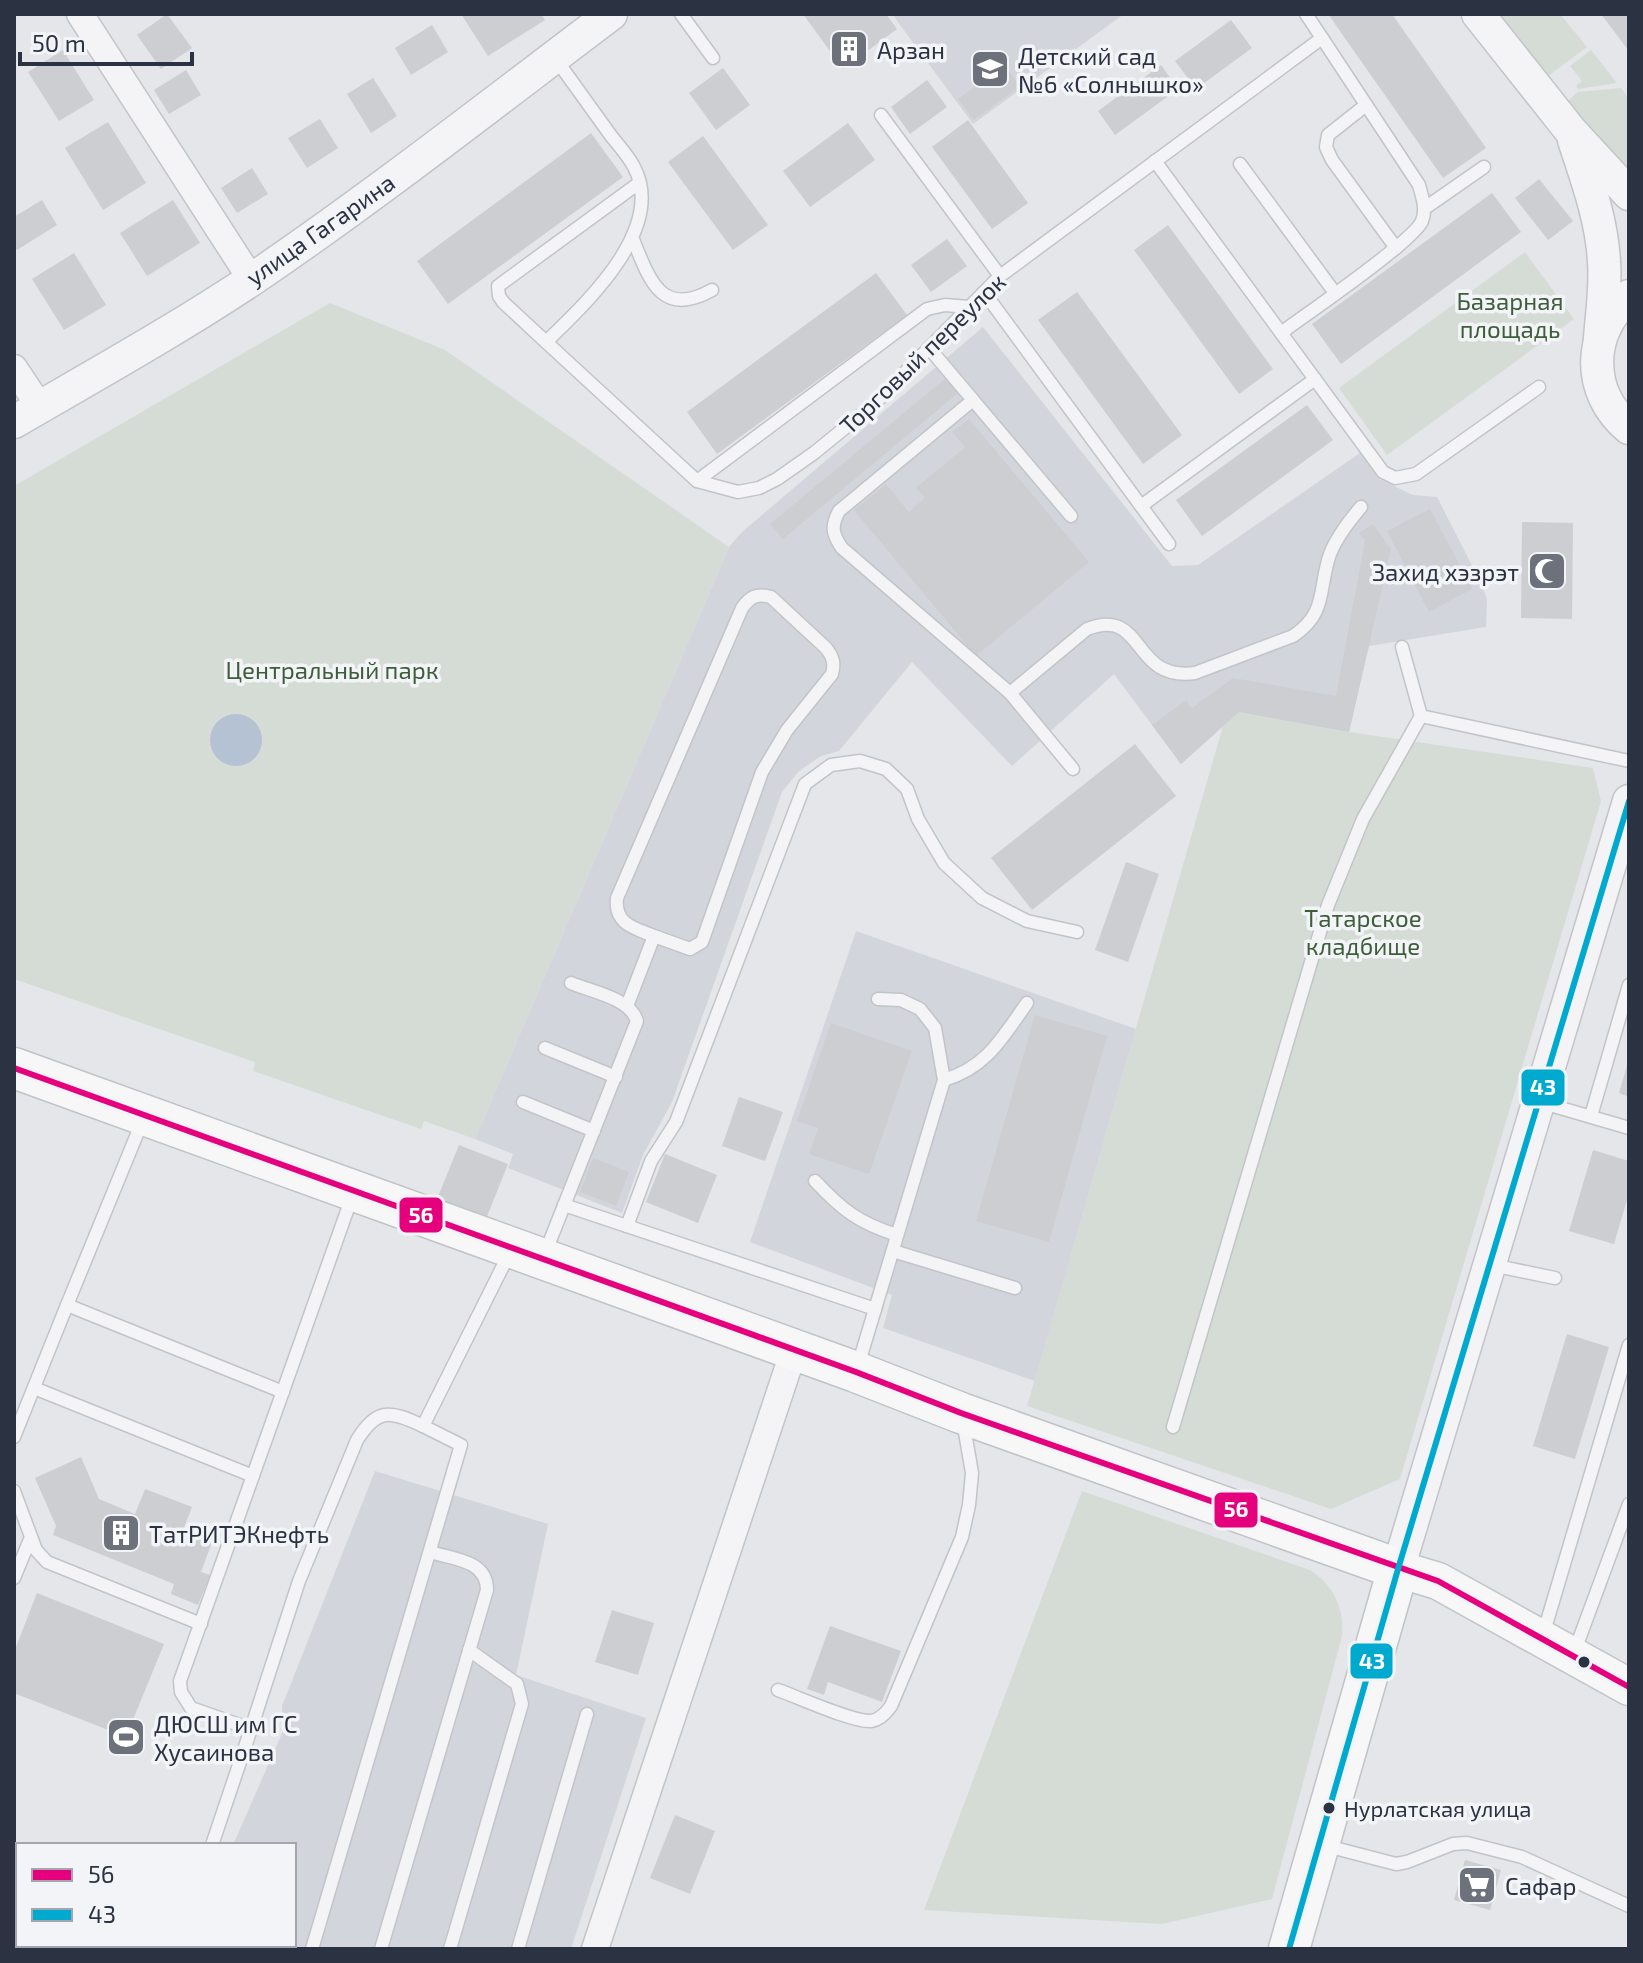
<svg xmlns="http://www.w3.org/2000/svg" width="1643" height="1963" font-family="'Exo 2',sans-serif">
	<rect width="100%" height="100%" fill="#e4e6e9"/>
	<!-- built -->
	<g fill="#d3d5dc">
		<path d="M892,14H1124L973,124Z"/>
		<path d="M983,327L1172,566L1198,565L1360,453L1379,479L1413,495L1437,497L1482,585L1487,600L1486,627L1369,646L1349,732L1239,712L1181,764L1114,674L1012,766L912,662L839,751L821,756L799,771L782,792L672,1102L643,1155L622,1213L508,1168L513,1154L475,1139L729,547L742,532Z"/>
		<path d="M856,931L1136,1029L1035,1381L883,1328L892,1295L750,1242Z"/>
		<path d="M375,1471L548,1524L516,1675L646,1718L571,1949H246L235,1945H294V1845H233L283,1731L282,1706Z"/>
	</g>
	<!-- green -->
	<g fill="#d5dcd5">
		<path d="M1488,14H1560L1587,47L1544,79Z"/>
		<path d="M1591,50L1617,83L1578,89L1576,86L1582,81L1570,66Z"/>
		<path d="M1621,88L1629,99V167L1599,151L1562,106L1578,92Z"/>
		<path d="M1525,252L1574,319L1387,455L1339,388Z"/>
		<path d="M330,303L445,350L729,547L475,1139L424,1121L421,1129L253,1071L255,1062L14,979V486Z"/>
		<path d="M1239,712L1349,732L1593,768L1601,801L1400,1479L1331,1509L1027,1406L1223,726Z"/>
		<path d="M1082,1491L1310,1570C1334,1586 1344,1607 1342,1636L1272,1899L1162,1924L924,1910Z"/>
	</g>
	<!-- water -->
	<circle fill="#b4c2d3" cx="236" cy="740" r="26"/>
	<!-- building -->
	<g fill="#ccced1">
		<path d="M167,14L192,48L161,69L137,35Z"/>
		<path d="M461,14H541L545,20L488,56Z"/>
		<path d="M803,14H886L897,29L843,69Z"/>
		<path d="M1328,14H1392L1486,148L1443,178Z"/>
		<path d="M1601,14H1629V51Z"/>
		<path d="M1231,20L1252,48L1196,89L1175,61Z"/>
		<path d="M432,25L448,52L411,75L395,48Z"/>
		<path d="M63,50L94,100L59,121L28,72Z"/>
		<path d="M1004,65L1020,86L974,120L958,99Z"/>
		<path d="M1161,65L1178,89L1115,135L1098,111Z"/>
		<path d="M723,68L750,105L716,130L689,93Z"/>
		<path d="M186,70L201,95L169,114L154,90Z"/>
		<path d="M373,78L397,116L371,133L347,94Z"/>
		<path d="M927,80L947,107L910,134L891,107Z"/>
		<path d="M320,119L338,148L307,168L288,138Z"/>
		<path d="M968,120L1028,203L992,229L932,147Z"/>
		<path d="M108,122L146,183L103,210L65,148Z"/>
		<path d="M848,123L875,160L810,207L783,171Z"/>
		<path d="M591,133L623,177L448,304L417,261Z"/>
		<path d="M703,136L768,225L733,250L668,162Z"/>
		<path d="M252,168L268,194L237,213L221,188Z"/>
		<path d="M1539,179L1573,221L1548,240L1515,198Z"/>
		<path d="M1492,193L1521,232L1341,364L1312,324Z"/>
		<path d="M42,200L57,225L17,250L14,245V217Z"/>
		<path d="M173,200L200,243L147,276L120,233Z"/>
		<path d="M1168,225L1273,369L1239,394L1134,250Z"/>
		<path d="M947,239L967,266L931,292L911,265Z"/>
		<path d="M74,253L106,305L64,330L32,279Z"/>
		<path d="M876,273L907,315L717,454L687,412Z"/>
		<path d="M1077,292L1182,435L1143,464L1038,320Z"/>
		<path d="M946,378L958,393L783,539L770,524Z"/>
		<path d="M1307,405L1333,440L1202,536L1176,500Z"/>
		<path d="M969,419L1089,562L976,656L854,510L886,484L909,512L925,498L916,488L965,447L952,432Z"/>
		<path d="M1430,509L1472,589L1429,612L1387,531Z"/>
		<path d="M1522,522L1573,523L1572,619L1521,618Z"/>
		<path d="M1373,524L1391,549L1349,732L1239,712L1181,764L1152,725L1186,700L1192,708L1233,678L1336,696L1365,541L1359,533Z"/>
		<path d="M1135,744L1176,796L1032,910L991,858Z"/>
		<path d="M1126,862L1159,874L1128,962L1095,950Z"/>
		<path d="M1035,1015L1107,1036L1049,1242L976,1221Z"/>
		<path d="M831,1023L912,1051L869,1174L809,1154L818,1128L797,1121Z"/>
		<path d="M1628,1062H1629V1097L1619,1093Z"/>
		<path d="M739,1097L783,1112L765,1161L722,1146Z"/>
		<path d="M459,1145L508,1164L486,1219L437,1199Z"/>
		<path d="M1593,1150L1629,1161V1193L1614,1244L1569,1231Z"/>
		<path d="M665,1154L717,1175L698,1223L646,1202Z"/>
		<path d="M593,1158L629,1172L616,1206L580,1192Z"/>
		<path d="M1567,1334L1609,1347L1575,1459L1533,1446Z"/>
		<path d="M81,1457L99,1499L135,1514L145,1489L192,1507L183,1530L212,1542L201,1572L210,1575L198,1605L171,1594L174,1584L53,1535L56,1526L35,1478Z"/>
		<path d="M37,1593L164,1644L126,1737L14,1693V1652Z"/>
		<path d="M612,1610L654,1623L638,1675L595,1662Z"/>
		<path d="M830,1626L901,1651L882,1702L828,1682L824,1695L807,1689Z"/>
		<path d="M675,1815L715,1831L690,1894L650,1878Z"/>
		<path d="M1465,1860L1501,1870L1490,1910L1454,1900Z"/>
		<path d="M94,1945H130L141,1948L93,1949Z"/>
	</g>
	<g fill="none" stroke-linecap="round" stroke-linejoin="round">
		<!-- service casing -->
		<g stroke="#c2c4c7" stroke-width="15">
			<g id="service">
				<path d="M681,14L713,58"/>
				<path d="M555,58C573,83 591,108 609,133C617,144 628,155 634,167C667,229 585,304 546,342L697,481L738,492L759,488L777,479L814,453L873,405L1000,276L1322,38L1306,14"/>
				<path d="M1366,105L1328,135L1326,147L1332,160L1396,248"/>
				<path d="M881,115L1000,276"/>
				<path d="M1155,161L1383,472L1395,478L1416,474L1539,387"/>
				<path d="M1240,164L1335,293"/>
				<path d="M1425,208L1484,167"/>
				<path d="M632,237C649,278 660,319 712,290"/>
				<path d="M984,292L1141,506L1315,379"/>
				<path d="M1281,333C1305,315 1414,241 1422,221C1427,208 1422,197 1419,185L1322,38"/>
				<path d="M546,342L503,302L499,296L498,286L639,183"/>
				<path d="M929,348L973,400L839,511C831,526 832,534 842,548L1010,693"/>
				<path d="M973,400L1071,516"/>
				<path d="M697,481L927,309L945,305L969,307"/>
				<path d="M1141,506L1169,544"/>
				<path d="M1402,647L1421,716L1629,761"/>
				<path d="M1073,769L1010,693L1087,629C1146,606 1130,682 1195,673L1293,636C1328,613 1318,588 1330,554C1337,536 1349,521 1361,507"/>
				<path d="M627,1006L654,936C634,928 614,924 617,898L742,608C750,597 756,593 771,597L826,648C833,657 835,663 832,674L787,730L762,772L702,942L690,949L654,936"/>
				<path d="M545,1048L616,1077"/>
				<path d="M944,1080C987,1067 1002,1038 1027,1003"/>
				<path d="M523,1102L594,1131"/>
				<path d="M1540,1102L1629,1128"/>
				<path d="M1591,1116L1629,985"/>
				<path d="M142,1122L67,1305L283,1392"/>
				<path d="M815,1181C842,1210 859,1223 897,1235"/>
				<path d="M564,1205L875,1309"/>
				<path d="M627,1226L651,1161L676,1122L805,784L831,765L860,761L886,769L907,789L918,819L944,863L982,898L1027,921L1077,932"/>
				<path d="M893,1251L1015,1288"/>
				<path d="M544,1256L637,1021C630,998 592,992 571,983"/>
				<path d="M1492,1265L1555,1278"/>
				<path d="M857,1369L944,1080L935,1028L920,1009L901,1000L878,999"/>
				<path d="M34,1388L253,1476"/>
				<path d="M1173,1427L1328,905L1363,819L1421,716"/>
				<path d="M14,1437L67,1305"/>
				<path d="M14,1491L36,1550L47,1562L201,1624"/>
				<path d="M14,1578L31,1537"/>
				<path d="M1543,1635L1629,1345"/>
				<path d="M1574,1653L1629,1504"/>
				<path d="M778,1690C798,1697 852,1722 871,1721C880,1720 886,1713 891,1706L962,1537L969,1505L972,1473L963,1421"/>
				<path d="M251,1729L299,1581L357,1440C377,1408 390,1410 423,1426"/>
				<path d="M212,1845L251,1729L191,1708L181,1692L180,1681L352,1197"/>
				<path d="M1323,1845L1396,1864L1407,1862L1453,1844L1467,1843L1522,1857L1629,1906"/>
				<path d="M312,1949L461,1445L423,1426L509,1254"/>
				<path d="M381,1949L487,1590C487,1560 453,1559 430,1552"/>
				<path d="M450,1949L522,1704L517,1684L469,1650"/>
				<path d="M518,1949L587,1714"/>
			</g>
		</g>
		<!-- minor casing -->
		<g stroke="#c2c4c7" stroke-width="29">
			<g id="minor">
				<path d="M80,14L251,279"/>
				<path d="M14,368L40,407"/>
				<path d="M14,1858L18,1860"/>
				<path d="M14,1916L18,1884"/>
				<path d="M195,1945L203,1949"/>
				<path d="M40,1949V1945"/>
				<path d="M595,1949L794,1350"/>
			</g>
		</g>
		<!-- tertiary casing -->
		<g stroke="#c2c4c7" stroke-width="35">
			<g id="tertiary">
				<path d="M1478,14L1570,130L1629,194"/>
				<path d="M1574,140C1587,180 1602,220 1604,262C1606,287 1602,313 1600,338"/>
				<path d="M1629,296C1587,333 1586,392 1629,428"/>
				<path d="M14,422C95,375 176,330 254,278C376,195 493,103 611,14"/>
				<path d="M1398,1569L1629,801"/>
			</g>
		</g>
		<!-- secondary casing -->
		<g stroke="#c2c4c7" stroke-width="39">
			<path id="secondary" d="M1398,1569L1438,1581L1629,1687"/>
		</g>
		<!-- primary casing -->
		<g stroke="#c0c3c7" stroke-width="43">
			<path id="primary" d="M14,1068L856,1372L961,1413L1398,1569L1289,1949"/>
		</g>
		<!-- service -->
		<use href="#service" stroke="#f4f4f6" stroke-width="12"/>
		<!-- minor -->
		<use href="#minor" stroke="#f4f4f6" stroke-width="26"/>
		<!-- tertiary -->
		<use href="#tertiary" stroke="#f4f4f6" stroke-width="32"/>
		<!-- secondary -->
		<use href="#secondary" stroke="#f7f7f8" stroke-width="36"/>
		<!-- primary -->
		<use href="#primary" stroke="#f7f7f8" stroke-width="40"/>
		<!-- bus-1 casing -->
		<g stroke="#f3f4f8" stroke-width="12">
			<path id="bus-1" d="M14,1068L856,1372L961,1413L1438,1581L1629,1687"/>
		</g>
		<!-- bus-2 casing -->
		<g stroke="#f3f4f8" stroke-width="12">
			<path id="bus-2" d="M1289,1949L1398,1569L1629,801"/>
		</g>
		<!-- bus-1 -->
		<use href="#bus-1" stroke="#e5007d" stroke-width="6"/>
		<!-- bus-2 -->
		<use href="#bus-2" stroke="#00a9ce" stroke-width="6"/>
	</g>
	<!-- icons -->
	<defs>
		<g id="building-square" transform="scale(2)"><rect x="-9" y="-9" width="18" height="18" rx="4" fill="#6c717c" stroke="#f3f4f8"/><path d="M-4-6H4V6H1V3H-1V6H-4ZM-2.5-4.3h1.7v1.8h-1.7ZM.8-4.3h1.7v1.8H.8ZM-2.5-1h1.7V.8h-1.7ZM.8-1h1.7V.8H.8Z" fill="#fff"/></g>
		<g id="school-square" transform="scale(2)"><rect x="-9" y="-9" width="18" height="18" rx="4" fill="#6c717c" stroke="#f3f4f8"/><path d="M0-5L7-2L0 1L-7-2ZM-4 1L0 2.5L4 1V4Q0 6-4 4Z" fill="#fff"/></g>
		<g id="mosque-square" transform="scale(2)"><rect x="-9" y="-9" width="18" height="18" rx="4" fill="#6c717c" stroke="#f3f4f8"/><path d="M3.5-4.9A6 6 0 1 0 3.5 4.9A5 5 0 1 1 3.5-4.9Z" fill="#fff"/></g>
		<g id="stadium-square" transform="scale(2)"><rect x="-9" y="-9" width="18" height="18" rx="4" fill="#6c717c" stroke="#f3f4f8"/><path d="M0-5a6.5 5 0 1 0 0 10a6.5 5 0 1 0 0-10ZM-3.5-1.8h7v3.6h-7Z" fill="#fff"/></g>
		<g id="supermarket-square" transform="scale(2)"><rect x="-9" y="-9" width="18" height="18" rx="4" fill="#6c717c" stroke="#f3f4f8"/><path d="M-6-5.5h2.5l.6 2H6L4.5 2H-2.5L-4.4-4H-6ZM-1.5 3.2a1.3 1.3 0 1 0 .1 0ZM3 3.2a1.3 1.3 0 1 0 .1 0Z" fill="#fff"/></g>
	</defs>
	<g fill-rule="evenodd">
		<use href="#building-square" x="849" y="49"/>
		<use href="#school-square" x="990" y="69"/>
		<use href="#mosque-square" x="1547" y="571"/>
		<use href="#building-square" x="121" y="1533"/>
		<use href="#stadium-square" x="126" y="1737"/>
		<use href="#supermarket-square" x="1477" y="1885"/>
	</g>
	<!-- markers -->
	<g fill="#2b3242" stroke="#f3f4f8" stroke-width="3">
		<circle cx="1584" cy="1662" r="7"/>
		<circle cx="1329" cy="1808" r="7"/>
	</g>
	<g text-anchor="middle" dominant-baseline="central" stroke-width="7" stroke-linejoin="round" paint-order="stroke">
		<!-- bus labels -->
		<g font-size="22" fill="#2b3242" stroke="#f3f4f8" text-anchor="start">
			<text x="1344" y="1808">Нурлатская улица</text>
		</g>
		<!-- poi labels -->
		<g font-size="24" fill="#2b3242" stroke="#f3f4f8" text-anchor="start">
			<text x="877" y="49">Арзан</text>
			<text x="1018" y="55">Детский сад<tspan x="1018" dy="28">№6 «Солнышко»</tspan></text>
			<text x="1519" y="571" text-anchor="end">Захид хэзрэт</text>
			<text x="149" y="1533">ТатРИТЭКнефть</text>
			<text x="154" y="1723">ДЮСШ им ГС<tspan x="154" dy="28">Хусаинова</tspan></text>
			<text x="1505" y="1885">Сафар</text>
		</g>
		<!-- street labels -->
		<g font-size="24" fill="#2b3242" stroke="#f3f4f8">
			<text transform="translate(320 229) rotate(-35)">улица Гагарина</text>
			<text transform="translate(922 353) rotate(-44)">Торговый переулок</text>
		</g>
		<!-- park labels -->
		<g font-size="24" fill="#3e5d39" stroke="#f3f4f8">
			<text x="1510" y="300">Базарная<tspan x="1510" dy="28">площадь</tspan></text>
			<text x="332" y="669">Центральный парк</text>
			<text x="1363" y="917">Татарское<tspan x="1363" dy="28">кладбище</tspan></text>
		</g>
	</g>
	<g stroke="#f3f4f8" stroke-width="3">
		<rect x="1520" y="1068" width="46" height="39" rx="8" fill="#00a9ce"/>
		<rect x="398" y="1196" width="46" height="38" rx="8" fill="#e5007d"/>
		<rect x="1213" y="1491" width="46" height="38" rx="8" fill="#e5007d"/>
		<rect x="1349" y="1642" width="45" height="38" rx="8" fill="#00a9ce"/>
	</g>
	<g font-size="22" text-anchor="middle" font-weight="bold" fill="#fff">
		<text x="1543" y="1095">43</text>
		<text x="421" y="1223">56</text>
		<text x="1236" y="1517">56</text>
		<text x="1372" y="1669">43</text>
	</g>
	<!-- border -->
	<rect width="1643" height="1963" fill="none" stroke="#2b3242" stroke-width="32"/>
	<!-- legend -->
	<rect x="16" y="1843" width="280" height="104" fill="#f3f4f8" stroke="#a3a6af" stroke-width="2"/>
	<rect x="32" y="1869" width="40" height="12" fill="#e5007d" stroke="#a3a6af" stroke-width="2"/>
	<text x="88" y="1883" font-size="24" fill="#2b3242">56</text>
	<rect x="32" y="1909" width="40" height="12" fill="#00a9ce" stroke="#a3a6af" stroke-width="2"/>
	<text x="88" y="1923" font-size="24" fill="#2b3242">43</text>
	<!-- scale -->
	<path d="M20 52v12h172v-12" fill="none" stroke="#2b3242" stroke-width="4"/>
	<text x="32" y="52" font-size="24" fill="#2b3242" stroke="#f3f4f8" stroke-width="6" paint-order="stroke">50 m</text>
</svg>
